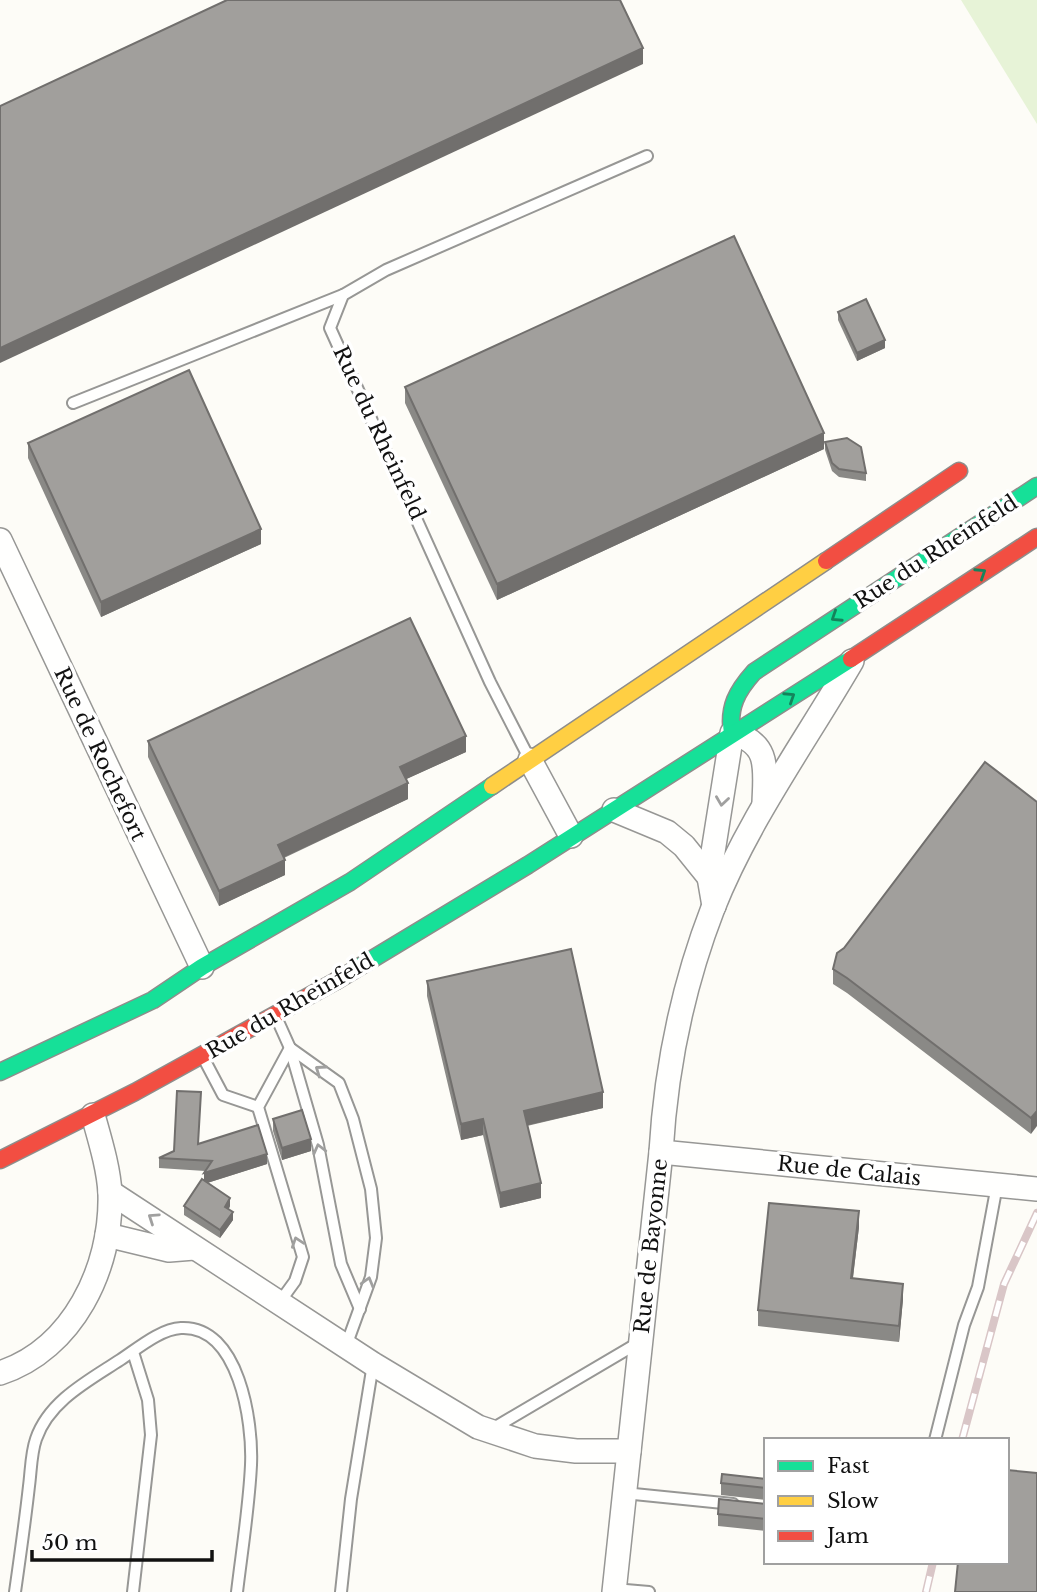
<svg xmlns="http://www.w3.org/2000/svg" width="1037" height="1592" font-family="'Libre Baskerville',serif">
	<rect width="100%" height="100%" fill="#fdfcf7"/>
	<!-- green -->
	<path fill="#e7f3d7" d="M961,0H1037V124Z"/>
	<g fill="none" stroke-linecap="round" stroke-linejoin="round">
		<!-- lane casing -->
		<g stroke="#979795" stroke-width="14">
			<g id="lane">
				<path d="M73,403L343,295"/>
				<path d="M529,758L490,682L330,328L343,295L386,270L647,156"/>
				<path d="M277,1019L290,1048L339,1083L353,1119L371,1189L376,1238L371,1277L346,1346"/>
				<path d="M290,1048L318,1145L341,1264L360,1309"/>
				<path d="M204,1059L223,1095L258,1107"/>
				<path d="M279,1303L295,1281L303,1257L258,1107L290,1048"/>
				<path d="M133,1352L148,1400L151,1435L133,1592"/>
				<path d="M492,1429L638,1343"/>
				<path d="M935,1440L964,1325L978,1287L997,1185"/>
				<path d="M624,1493L733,1504"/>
				<path d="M614,1589L649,1592"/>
				<path d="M15,1592C20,1557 25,1522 29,1486C31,1471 31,1453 36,1439C49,1401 88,1381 120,1360C137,1349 160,1329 181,1328C239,1325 253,1422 251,1465C249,1507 242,1550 237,1592"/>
				<path d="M341,1592L351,1499L373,1364"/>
			</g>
		</g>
		<!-- street casing -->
		<g stroke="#979795" stroke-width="26">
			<g id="street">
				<path d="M0,540L202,967"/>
				<path d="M530,760L571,836"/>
				<path d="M614,810L667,832L684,846L709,877"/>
				<path d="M714,906L709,877L732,733C771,743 765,770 764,803"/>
				<path d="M661,1152L1037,1189"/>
				<path d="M110,1192L373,1364L478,1427L535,1446L576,1451H629"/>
				<path d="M107,1235L169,1250L194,1248"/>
				<path d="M0,1373C73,1349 112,1268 110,1194C109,1169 100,1140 93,1115"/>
				<path d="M614,1592L661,1152C666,1067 682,988 713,908C748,820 805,742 852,661"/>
			</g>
		</g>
		<!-- fast casing -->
		<g stroke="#8e8d8b" stroke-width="19">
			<g id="fast">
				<path d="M732,733C728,707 737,691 754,672L1037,486"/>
				<path d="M336,981L528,865L851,659"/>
				<path d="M0,1072L153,1000L202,967L350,882L492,786"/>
			</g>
		</g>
		<!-- slow casing -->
		<g stroke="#8e8d8b" stroke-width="19">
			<path id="slow" d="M492,786L826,561"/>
		</g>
		<!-- jam casing -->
		<g stroke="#8e8d8b" stroke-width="19">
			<g id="jam">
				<path d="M826,561L959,471"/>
				<path d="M851,659L1037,537"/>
				<path d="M0,1160L135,1092L336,981"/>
			</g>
		</g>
		<!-- lane -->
		<use href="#lane" stroke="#fffffe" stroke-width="10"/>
		<!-- street -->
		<use href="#street" stroke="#fffffe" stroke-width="23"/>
		<!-- fast -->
		<use href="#fast" stroke="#16e098" stroke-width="16"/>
		<!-- slow -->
		<use href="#slow" stroke="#ffcf43" stroke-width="16"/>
		<!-- jam -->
		<use href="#jam" stroke="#f24e42" stroke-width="16"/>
		<!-- rail casing -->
		<g stroke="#d9c6c7" stroke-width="8">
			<g id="rail">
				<path d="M962,1440L1004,1284L1037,1213"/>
				<path d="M926,1592L933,1562"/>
			</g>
		</g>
		<!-- rail -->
		<use href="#rail" stroke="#fff" stroke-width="5" stroke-dasharray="16" stroke-linecap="butt"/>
	</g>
	<!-- wall -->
	<g fill="#8a8986">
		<path d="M838,312L885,348L857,361L838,320Z"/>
		<path d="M405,387L824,449L497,600L405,403Z"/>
		<path d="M825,442L866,473V481L839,477L832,471L825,450Z"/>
		<path d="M28,443L261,544L101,617L28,458Z"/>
		<path d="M148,741L466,752L406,779L408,799L284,858L285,875L219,906L148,757Z"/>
		<path d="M1037,802L1031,1134L847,993L833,984V969L844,948Z"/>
		<path d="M427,981L603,1108L527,1126L541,1198L500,1208L483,1135L461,1140L427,996Z"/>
		<path d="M273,1119L311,1151L282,1160L273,1131Z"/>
		<path d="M199,1144L267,1164L207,1183L230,1206L229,1209L233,1220L220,1238L184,1215V1206L204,1181L205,1171L159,1168V1158Z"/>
		<path d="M859,1227L853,1278L903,1299L899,1342L758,1326V1310Z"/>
		<path d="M766,1479V1500L721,1495V1483Z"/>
		<path d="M766,1504V1531L718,1526V1514Z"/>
	</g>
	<!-- shaded-wall -->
	<g fill="#716f6d">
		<path d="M643,48V64L0,363V348Z"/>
		<path d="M885,340V348L857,361V353Z"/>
		<path d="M824,433V449L497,600V584Z"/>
		<path d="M261,529V544L101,617V602Z"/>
		<path d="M466,736V752L400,782V767Z"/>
		<path d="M408,783V799L278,860V845Z"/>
		<path d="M285,860V875L219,906V891Z"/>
		<path d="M603,1092V1108L524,1126V1111Z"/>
		<path d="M1037,1111V1126L1031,1134V1118Z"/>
		<path d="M483,1119V1135L461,1140V1124Z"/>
		<path d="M311,1139V1151L282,1160V1148Z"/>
		<path d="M267,1154V1164L204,1184V1173Z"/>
		<path d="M541,1183V1198L500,1208V1193Z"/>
		<path d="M230,1198V1206L225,1215V1207Z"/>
		<path d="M859,1211V1227L851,1293V1278Z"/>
		<path d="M233,1212V1220L220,1238V1230Z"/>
		<path d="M903,1284V1299L899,1342V1326Z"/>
	</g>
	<!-- building -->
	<g fill="#a19f9c" stroke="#716f6d" stroke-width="2">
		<path d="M227,0H620L643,48L0,348V106Z"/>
		<path d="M734,236L824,433L497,584L405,387Z"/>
		<path d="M866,299L885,340L857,353L838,312Z"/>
		<path d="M189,370L261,529L101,602L28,443Z"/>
		<path d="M847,438L861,447L866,473L839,469L832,463L825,442Z"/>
		<path d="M410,618L466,736L400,767L408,783L278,845L285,860L219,891L148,741Z"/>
		<path d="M985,762L1037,802V1111L1031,1118L847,978L833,969L837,953L844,948Z"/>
		<path d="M571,949L603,1092L524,1111L541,1183L500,1193L483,1119L461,1124L427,981Z"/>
		<path d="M177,1091L201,1092L198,1144L258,1125L267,1154L204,1173L212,1161L159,1158L174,1151Z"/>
		<path d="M302,1110L311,1139L282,1148L273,1119Z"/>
		<path d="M202,1179L230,1198L225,1207L233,1212L220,1230L184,1206Z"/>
		<path d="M769,1203L859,1211L851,1278L903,1284L899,1326L758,1310Z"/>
		<path d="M1007,1470L1037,1473V1592H955L958,1562H1007Z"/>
		<path d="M722,1474L766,1479V1488L721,1483Z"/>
		<path d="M719,1499L766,1504V1519L718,1514Z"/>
	</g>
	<!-- one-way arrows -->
	<defs><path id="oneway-chevron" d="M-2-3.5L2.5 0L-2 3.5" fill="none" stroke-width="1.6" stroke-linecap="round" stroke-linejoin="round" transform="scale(1.75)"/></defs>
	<g stroke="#14835b">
		<use href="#oneway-chevron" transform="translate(981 573) rotate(-33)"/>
		<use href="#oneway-chevron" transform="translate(836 617) rotate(147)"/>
		<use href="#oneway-chevron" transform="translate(790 697) rotate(-33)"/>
	</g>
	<g stroke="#a0a09f">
		<use href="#oneway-chevron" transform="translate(722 801) rotate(98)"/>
		<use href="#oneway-chevron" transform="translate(320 1070) rotate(-145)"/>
		<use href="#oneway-chevron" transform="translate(319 1149) rotate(-104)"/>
		<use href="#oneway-chevron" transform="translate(153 1218) rotate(-146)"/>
		<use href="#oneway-chevron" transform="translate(297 1242) rotate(-109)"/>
		<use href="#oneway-chevron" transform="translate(368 1282) rotate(-74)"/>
	</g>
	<g text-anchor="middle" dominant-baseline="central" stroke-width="7" stroke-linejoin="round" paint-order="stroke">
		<!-- street labels -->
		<g font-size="21" fill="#111" stroke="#fff">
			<text transform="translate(379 433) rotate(65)">Rue du Rheinfeld</text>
			<text transform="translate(936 552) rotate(-33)">Rue du Rheinfeld</text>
			<text transform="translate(100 754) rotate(65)">Rue de Rochefort</text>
			<text transform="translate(290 1006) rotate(-30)">Rue du Rheinfeld</text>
			<text transform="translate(849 1171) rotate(6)">Rue de Calais</text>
			<text transform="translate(651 1246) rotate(-84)">Rue de Bayonne</text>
		</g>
	</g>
	<!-- legend -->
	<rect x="764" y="1438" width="245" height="126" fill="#ffffff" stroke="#a0a0a0" stroke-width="2"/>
	<rect x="778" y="1461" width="35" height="10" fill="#16e098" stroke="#a0a0a0" stroke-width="2"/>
	<text x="827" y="1473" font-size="21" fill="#111111">Fast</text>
	<rect x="778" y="1496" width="35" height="10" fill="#ffcf43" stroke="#a0a0a0" stroke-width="2"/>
	<text x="827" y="1508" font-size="21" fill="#111111">Slow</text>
	<rect x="778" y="1531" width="35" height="10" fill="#f24e42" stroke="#a0a0a0" stroke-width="2"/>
	<text x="827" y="1543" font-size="21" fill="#111111">Jam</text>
	<!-- scale -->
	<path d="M32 1550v10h180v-10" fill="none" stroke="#111111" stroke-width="3.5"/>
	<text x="42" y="1550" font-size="21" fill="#111111" stroke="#ffffff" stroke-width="5" paint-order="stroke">50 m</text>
</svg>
